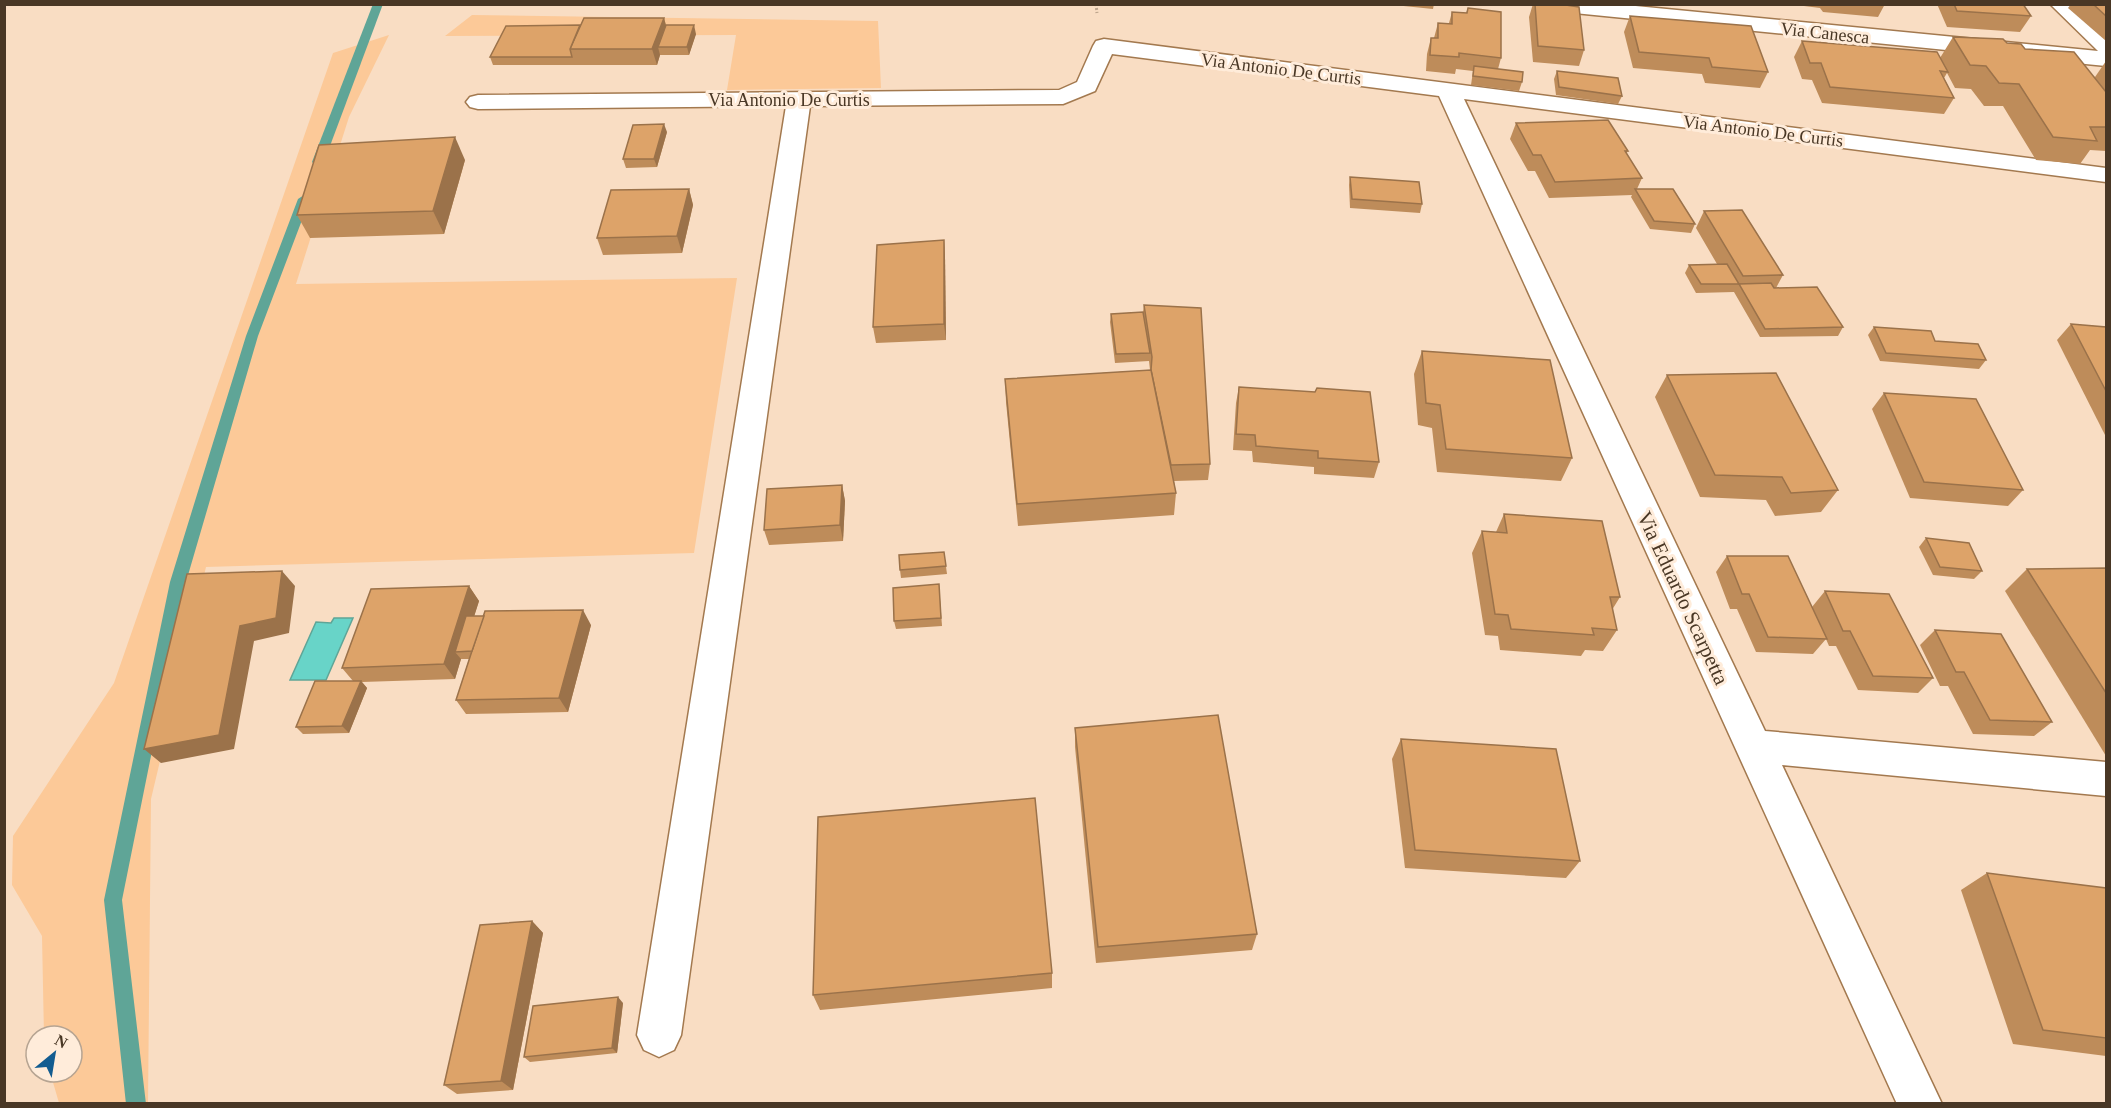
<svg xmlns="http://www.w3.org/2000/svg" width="2111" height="1108" font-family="'Times New Roman',serif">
	<rect width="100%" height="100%" fill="#f9ddc3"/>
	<!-- green -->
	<g fill="#fcc998">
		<path d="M472,15L878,21L881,88L727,90L736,35L445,36Z"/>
		<path d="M389,35L349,117L296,284L737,278L694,553L206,567L151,799L148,1103H59L50,1072H72V1036H44L42,936L12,885L13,836L114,683L333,53Z"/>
	</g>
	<!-- water -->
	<path fill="#68d4c8" stroke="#5fa597" stroke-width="1.5" d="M334,618H353L326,680H290L316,622L331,623Z"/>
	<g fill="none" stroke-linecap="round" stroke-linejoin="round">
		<!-- stream -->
		<g fill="#5fa597" fill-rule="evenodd">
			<path d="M373,4H383L324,162L322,164H314L312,162Z"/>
			<path d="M304,195L310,199L258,336L186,582L122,900L146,1104H126L104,900L170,582L246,336L298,199Z"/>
		</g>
		<!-- minor casing -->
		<g stroke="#a3794f" stroke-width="3">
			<g id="minor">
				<path d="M1534,4H1615L2098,51L2050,4H2073L2106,36V66L1544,10L1536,9Z"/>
				<path d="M1104,39L2106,168V182L1464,99L1765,731L2106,762V796L1782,765L1942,1104H1897L1439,96L1112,54L1095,91L1063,104L810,106L681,1035L674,1050L659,1057L644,1050L637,1035L786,106L478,109L470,107L466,102L470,97L478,95L1059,90L1077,82L1093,46L1096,41Z"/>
			</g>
		</g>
		<!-- path -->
		<path stroke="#bda48d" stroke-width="3" stroke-dasharray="2 2" stroke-linecap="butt" d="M1096,4L1097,13"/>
		<!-- minor -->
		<use href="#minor" fill="#fff" fill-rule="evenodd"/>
	</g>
	<!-- wall -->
	<g fill="#be8c5a">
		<path d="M1384,4H1434L1433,9Z"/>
		<path d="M1533,4H1559L1584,50L1579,66L1533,62L1529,17Z"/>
		<path d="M1803,4H1885L1878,17L1823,12L1820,8L1804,6Z"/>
		<path d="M1937,4H2023L2031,16L2020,32L1947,27Z"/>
		<path d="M2071,4H2106V41L2068,8Z"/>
		<path d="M1468,8L1501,58L1498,69L1522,82L1519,91L1471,85L1473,71L1456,69L1455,74L1426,71L1427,54L1431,38H1434L1438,23H1449L1452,12L1466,13Z"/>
		<path d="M1630,16L1768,72L1760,88L1705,83L1702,74L1633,68L1624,32Z"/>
		<path d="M664,18L666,25L696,34L689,55H660L657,65H493L490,57L580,25Z"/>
		<path d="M1953,37L2007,43L2025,49L2095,77L2106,61V151L2090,150L2080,164L2036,160L2003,106H1984L1971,89L1955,88L1947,73L1944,78L1954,98L1944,114L1822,103L1812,80L1802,79L1794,57L1802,41L1940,58Z"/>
		<path d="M1557,71L1622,96L1618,104L1556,95L1554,79Z"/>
		<path d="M1516,123L1628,151L1626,154L1642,178L1637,189L1695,224L1691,233L1650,229L1631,197L1632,195L1549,198L1535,171H1528L1510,139Z"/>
		<path d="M667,132L657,167L626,168L623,159Z"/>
		<path d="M465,160L444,234L310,238L297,215Z"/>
		<path d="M1350,177L1422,204L1420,213L1350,208L1349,185Z"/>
		<path d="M689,189L693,205L682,253L603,255L597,238Z"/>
		<path d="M1704,211L1783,275L1776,288L1843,327L1838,336L1760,337L1734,292L1696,293L1685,273L1689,265L1717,264L1696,228Z"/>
		<path d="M944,240L945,257L946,340L876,343L873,327Z"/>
		<path d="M1144,305L1210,464L1208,480L1174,481L1176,493L1174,515L1018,526L1006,402L1005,379L1150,370L1149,361L1115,363L1110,322L1111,314L1143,312Z"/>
		<path d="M2071,324L2106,327V437L2057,340Z"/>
		<path d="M1874,327L1935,341L1986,360L1979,369L1880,361L1868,335Z"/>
		<path d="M1422,351L1572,458L1561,481L1437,472L1432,428L1418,425L1414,374Z"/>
		<path d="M1667,375L1838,490L1821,512L1775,516L1766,500L1700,497L1655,397Z"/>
		<path d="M1239,387L1379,462L1374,478L1314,474V467L1253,462L1252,451L1233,450L1236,403Z"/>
		<path d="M1884,393L2023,490L2008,506L1910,498L1872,409Z"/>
		<path d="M842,485L845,501L843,541L769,545L764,530Z"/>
		<path d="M1504,514L1620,597L1612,610L1617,630L1603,651L1585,650L1581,656L1500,650L1498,636L1485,635L1472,553L1482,531L1496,532Z"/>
		<path d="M1926,538L1982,571L1974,579L1933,575L1919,547Z"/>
		<path d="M944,552L947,574L901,578L900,570Z"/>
		<path d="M1727,556L1812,607L1825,591L1933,678L1918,693L1858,690L1836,646H1829L1826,639L1813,654L1756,652L1737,609H1730L1716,572Z"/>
		<path d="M2106,568V756L2005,591L2027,569Z"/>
		<path d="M939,584L942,626L896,629L894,621Z"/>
		<path d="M469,586L479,601L474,616L591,625L568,712L466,714L456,700L469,659H461L455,679L362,682L367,688L349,733L303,734L296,727L353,681L342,668Z"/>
		<path d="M1935,630L2052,722L2034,736L1973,734L1948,686H1940L1920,645Z"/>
		<path d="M1075,728L1257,934L1252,950L1096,963L1075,747Z"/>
		<path d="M1401,739L1580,861L1566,878L1405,868L1392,759Z"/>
		<path d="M1987,873L2106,888V1056L2013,1044L1961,890Z"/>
		<path d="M532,921L543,933L513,1090L457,1094L444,1085Z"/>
		<path d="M1052,973V988L820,1010L813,995Z"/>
		<path d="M623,1003L617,1053L530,1062L524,1057Z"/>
	</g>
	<!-- shaded-wall -->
	<g fill="#9b724a">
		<path d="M664,18L668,34L658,47L660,55L657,65L652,49Z"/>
		<path d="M694,25L696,34L689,55L687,47Z"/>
		<path d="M664,124L667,132L657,167L654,159Z"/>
		<path d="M455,137L465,160L444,234L433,211Z"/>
		<path d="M689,189L693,205L682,253L677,236Z"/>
		<path d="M944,240L945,257L946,340L944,324Z"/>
		<path d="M842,485L845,501L843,541L840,525Z"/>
		<path d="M282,571L295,586L289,633L254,641L234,749L161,763L144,749Z"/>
		<path d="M469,586L479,601L463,652H455L461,659L455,679L444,664Z"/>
		<path d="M583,610L591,625L568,712L559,698Z"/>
		<path d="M361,681L367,688L349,733L342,726Z"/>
		<path d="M532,921L543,933L513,1090L501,1081Z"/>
		<path d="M618,997L623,1003L617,1053L612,1048Z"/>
	</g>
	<!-- building -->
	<g fill="#dda369" stroke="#9b724a" stroke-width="1.5">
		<path d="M1535,4H1559L1579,7L1584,50L1538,46Z"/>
		<path d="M1954,4H2023L2031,16L1957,11Z"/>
		<path d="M2093,4H2106V16Z"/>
		<path d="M1468,8L1501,12V58L1459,53V57L1430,55L1431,38H1438V23L1452,24V12L1467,13Z"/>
		<path d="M1630,16L1751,26L1768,72L1712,67L1709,58L1639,52Z"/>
		<path d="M584,18H664L652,49H570Z"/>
		<path d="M580,25L570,49L572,57H490L506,26Z"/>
		<path d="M666,25H694L687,47H658Z"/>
		<path d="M1953,37L2003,39L2007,43L2021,44L2025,49L2074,52L2106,92V127H2090L2097,141L2053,137L2019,84L1999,83L1986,66L1970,65Z"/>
		<path d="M1802,41L1937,52L1948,72L1940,71L1954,98L1830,87L1821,63H1810Z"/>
		<path d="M1474,66L1523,72L1522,82L1473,76Z"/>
		<path d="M1557,71L1618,78L1622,96L1559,87Z"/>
		<path d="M1608,120L1628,151H1625L1642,178L1555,182L1541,155H1533L1516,123Z"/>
		<path d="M664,124L654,159H623L633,125Z"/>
		<path d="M455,137L433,211L297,215L319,145Z"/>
		<path d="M1350,177L1419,182L1422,204L1352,199Z"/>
		<path d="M689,189L677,236L597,238L611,190Z"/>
		<path d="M1635,189H1673L1695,224L1654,221Z"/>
		<path d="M1742,210L1783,275L1743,276L1704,211Z"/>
		<path d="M944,240V324L873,327L877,245Z"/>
		<path d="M1727,264L1739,284H1701L1689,265Z"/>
		<path d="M1771,283L1774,288L1817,287L1843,327L1765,329L1739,284Z"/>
		<path d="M1144,305L1201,308L1210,464L1171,465L1151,370L1152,357Z"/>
		<path d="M1143,312L1150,353L1116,354L1111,314Z"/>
		<path d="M2071,324L2106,327V391Z"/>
		<path d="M1874,327L1931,331L1935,341L1978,344L1986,360L1886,353Z"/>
		<path d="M1422,351L1550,360L1572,458L1446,449L1440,405L1426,403Z"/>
		<path d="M1151,370L1176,493L1017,504L1005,379Z"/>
		<path d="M1776,373L1838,490L1791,493L1782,477L1715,475L1667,375Z"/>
		<path d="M1239,387L1315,392L1317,388L1370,392L1379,462L1318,458V451L1256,446L1255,435L1236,434Z"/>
		<path d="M1884,393L1976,399L2023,490L1924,482Z"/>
		<path d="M842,485L840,525L764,530L767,489Z"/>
		<path d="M1504,514L1602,521L1620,597H1610L1617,630L1592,628L1594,635L1511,629L1508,615L1495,614L1482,531L1507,533Z"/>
		<path d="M1926,538L1969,543L1982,571L1940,567Z"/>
		<path d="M944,552L946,566L900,570L899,555Z"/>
		<path d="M1727,556H1788L1827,639L1768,637L1749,594H1742Z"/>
		<path d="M2106,568V693L2027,569Z"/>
		<path d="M282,571L276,618L240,626L219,735L144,749L187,574Z"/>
		<path d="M939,584L941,618L894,621L893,588Z"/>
		<path d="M469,586L444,664L342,668L371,589Z"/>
		<path d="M1825,591L1889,594L1933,678L1873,676L1850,631H1843Z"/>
		<path d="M583,610L559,698L456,700L485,611Z"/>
		<path d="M466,616H484L472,651L455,652Z"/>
		<path d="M1935,630L2001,634L2052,722L1990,720L1964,672H1956Z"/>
		<path d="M315,681H361L342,726L296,727Z"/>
		<path d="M1218,715L1257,934L1098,947L1075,728Z"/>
		<path d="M1401,739L1556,749L1580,861L1415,850Z"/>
		<path d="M1035,798L1052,973L813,995L818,817Z"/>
		<path d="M1987,873L2106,888V1038L2043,1030Z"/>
		<path d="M532,921L501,1081L444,1085L480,925Z"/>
		<path d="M618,997L612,1048L524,1057L533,1006Z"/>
	</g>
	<g text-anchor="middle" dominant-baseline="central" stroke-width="6" stroke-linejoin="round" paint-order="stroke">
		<!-- far-street labels -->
		<g font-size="18" fill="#493725" stroke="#ffecda">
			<text transform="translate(1825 33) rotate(6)">Via Canesca</text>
			<text transform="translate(1281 69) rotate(7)">Via Antonio De Curtis</text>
			<text x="789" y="100">Via Antonio De Curtis</text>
			<text transform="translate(1763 131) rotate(7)">Via Antonio De Curtis</text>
		</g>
		<!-- street labels -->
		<g font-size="21" fill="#493725" stroke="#ffecda">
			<text transform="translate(1683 598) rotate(65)">Via Eduardo Scarpetta</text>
		</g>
	</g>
	<!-- border -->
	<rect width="2111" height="1108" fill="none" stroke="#493725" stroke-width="12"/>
	<!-- north arrow -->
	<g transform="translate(54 1054) rotate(30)"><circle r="28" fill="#ffecda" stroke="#b6a492" stroke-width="1.5"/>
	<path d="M0-4.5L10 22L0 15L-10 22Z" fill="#125c90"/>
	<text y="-9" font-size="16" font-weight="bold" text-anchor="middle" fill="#493725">N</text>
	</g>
</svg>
